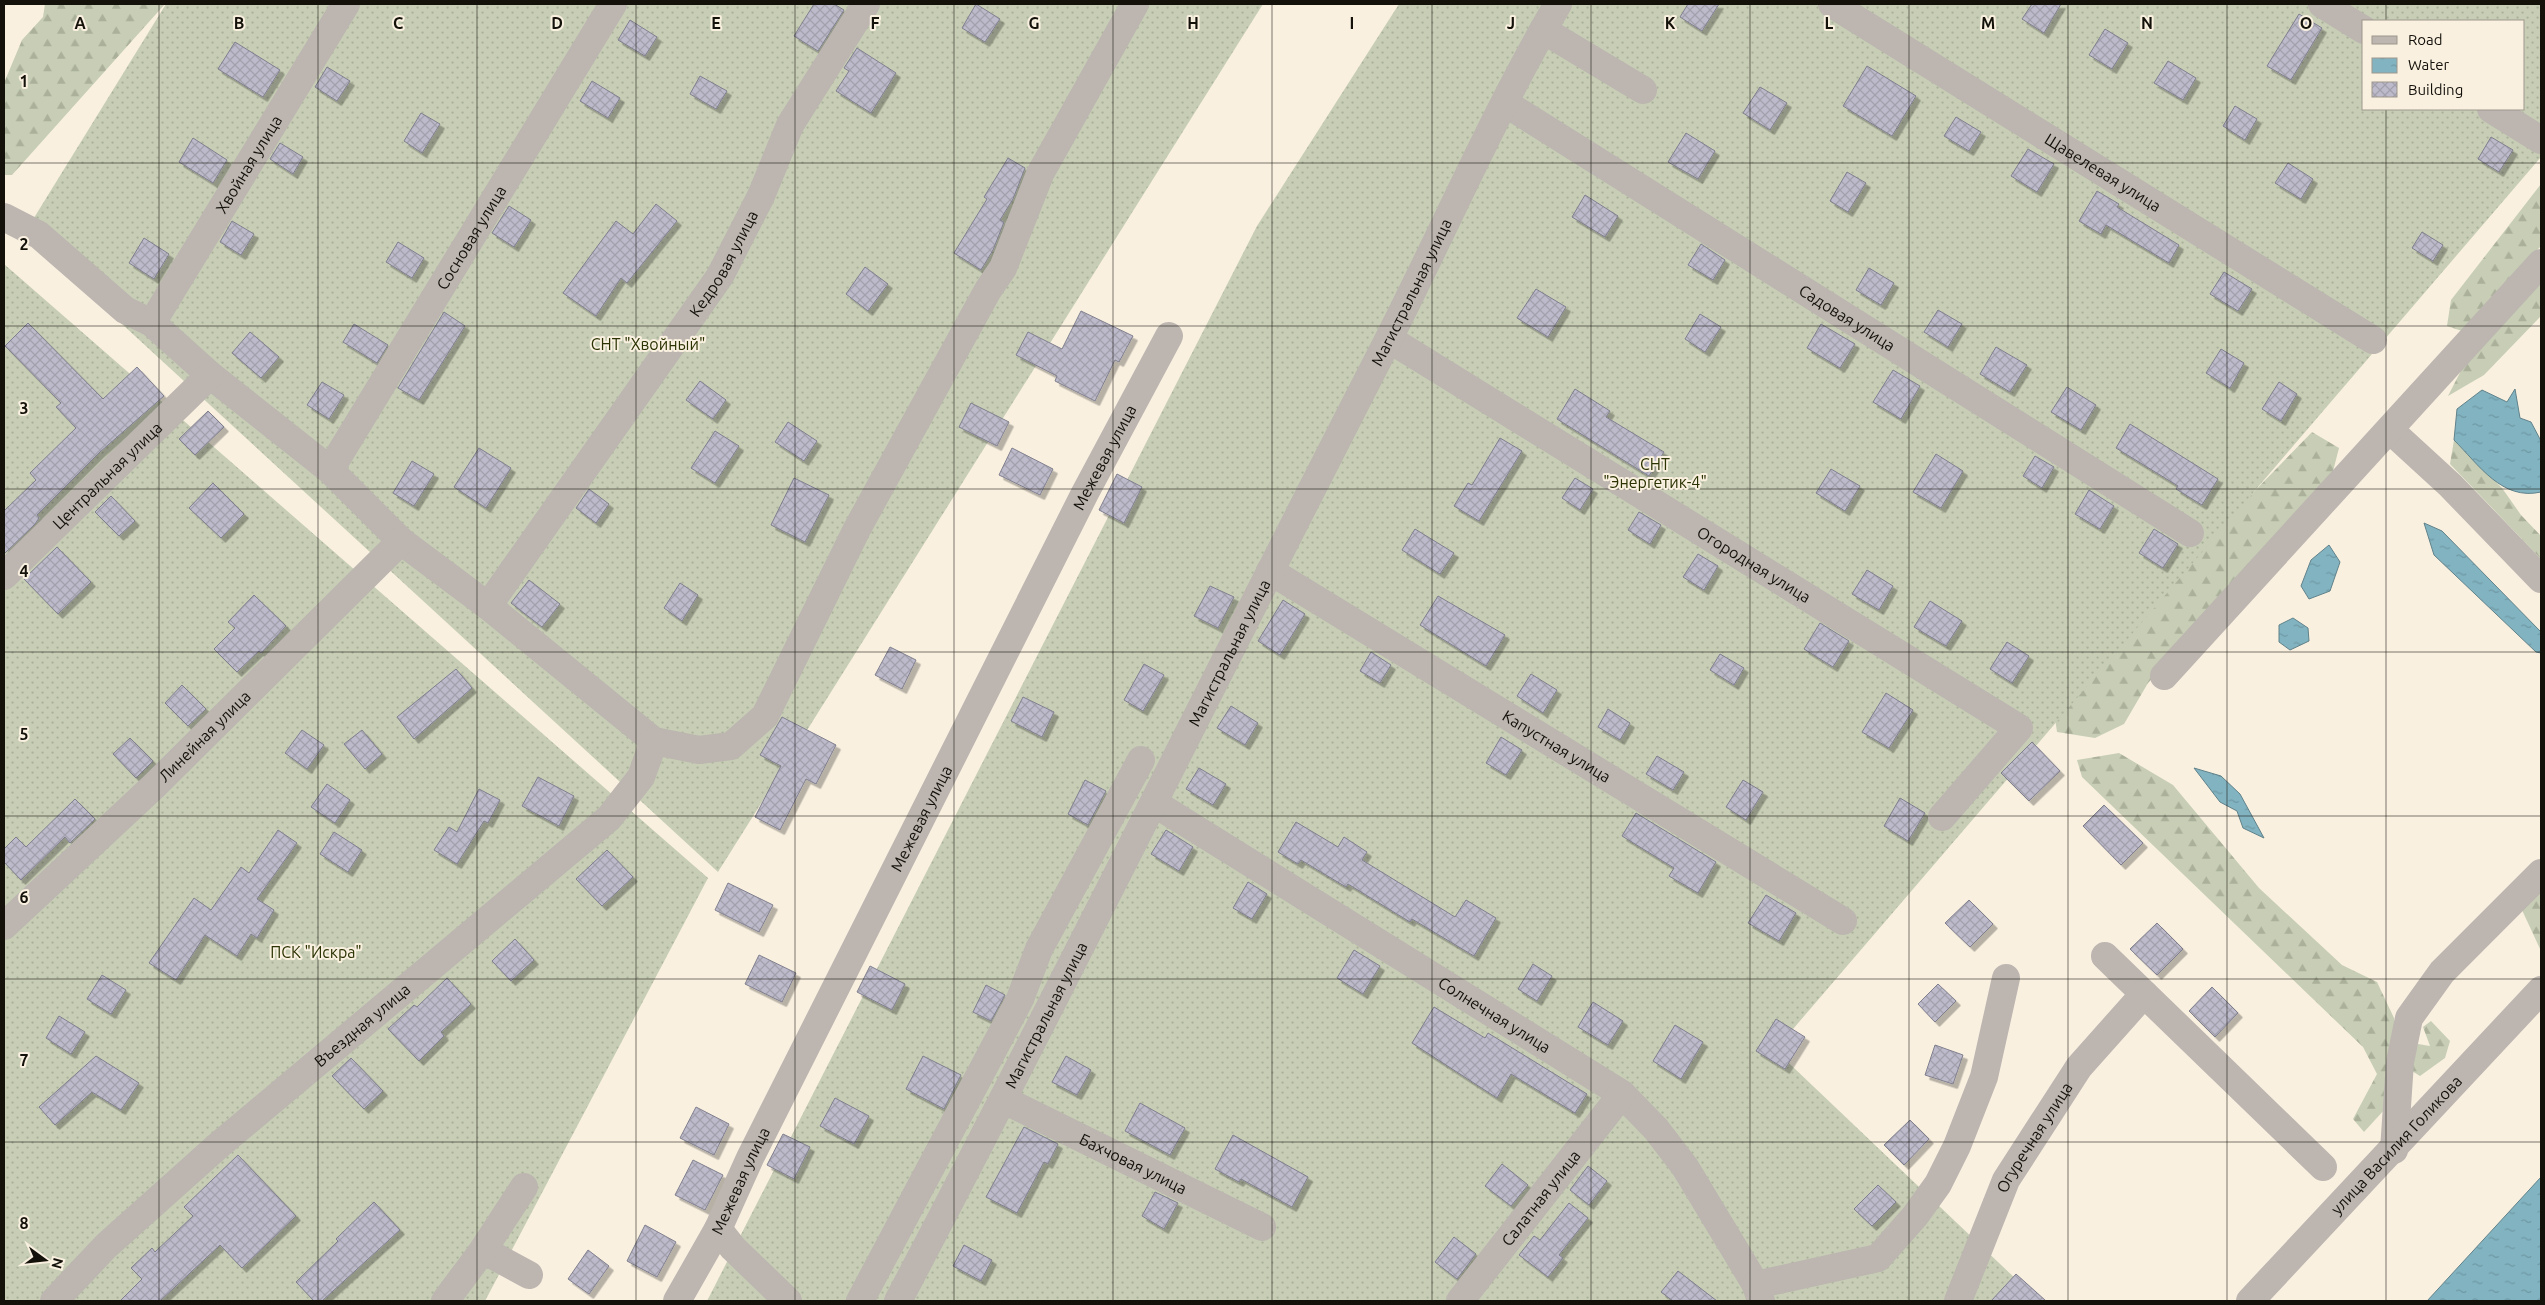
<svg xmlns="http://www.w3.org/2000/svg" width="2545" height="1305" font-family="Ubuntu,sans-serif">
	<defs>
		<pattern id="forest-firs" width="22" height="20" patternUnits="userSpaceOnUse" patternTransform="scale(1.25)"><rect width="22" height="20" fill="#c7ceb5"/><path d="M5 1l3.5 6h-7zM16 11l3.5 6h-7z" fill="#aab09a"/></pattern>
		<pattern id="garden-dots" width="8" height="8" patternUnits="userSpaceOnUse" patternTransform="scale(1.25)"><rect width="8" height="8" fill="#c7ceb5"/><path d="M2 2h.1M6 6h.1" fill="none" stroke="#aab09a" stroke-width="1.8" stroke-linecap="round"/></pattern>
		<pattern id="water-ripples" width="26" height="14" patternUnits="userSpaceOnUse" patternTransform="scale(1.25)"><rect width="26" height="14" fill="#82b3c1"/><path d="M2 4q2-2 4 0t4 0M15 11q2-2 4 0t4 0" fill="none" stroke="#6f99a4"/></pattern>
		<pattern id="building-cross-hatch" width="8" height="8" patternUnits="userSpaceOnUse" patternTransform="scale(1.25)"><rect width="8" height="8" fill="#bdbbcb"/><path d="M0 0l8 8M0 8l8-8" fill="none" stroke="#a2a0ad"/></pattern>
		<filter id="shadow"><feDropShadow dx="4.5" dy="4.5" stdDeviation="0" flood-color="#0004"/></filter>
	</defs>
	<rect width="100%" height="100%" fill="#f9f0e0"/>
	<!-- forest -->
	<g fill="url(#forest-firs)">
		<path d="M45,4H165L12,175H4V83L22,40L43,17Z"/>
		<path d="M2541,184V246L2462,331L2447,326L2451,300Z"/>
		<path d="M2541,278V316L2484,375L2448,396L2467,359Z"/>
		<path d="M2312,432L2339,448L2331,479L2148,683L2124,724L2095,738L2057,732L2054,711L2204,543Z"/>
		<path d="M2454,440L2502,488L2521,515L2541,536V559L2450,464Z"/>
		<path d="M2119,753L2173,785L2259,888L2342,965L2377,982L2394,1018V1059L2385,1109L2364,1132L2353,1119L2377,1074L2363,1047L2082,777L2077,760Z"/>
		<path d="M2541,891V951L2522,910Z"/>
		<path d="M2431,1021L2450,1041L2445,1058L2420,1076L2407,1068L2418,1044L2430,1046L2423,1027Z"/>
	</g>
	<!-- garden -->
	<g fill="url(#garden-dots)" fill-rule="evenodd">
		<path d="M166,4H1263L718,872L24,234Z"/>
		<path d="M1399,4H2541V157L1775,1050L2039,1301H707L1257,226ZM2364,21H2524V109H2364Z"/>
		<path d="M4,264L708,878L485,1301H4Z"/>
	</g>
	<!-- water -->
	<g fill="url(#water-ripples)" stroke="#61828a">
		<path d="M2515,389L2520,418L2531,422L2541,441V492C2502,501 2479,465 2454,440L2457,409L2482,390L2507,402Z"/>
		<path d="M2424,523L2442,531L2541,632V653L2536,652L2434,555Z"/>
		<path d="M2329,545L2340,562L2330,591L2309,599L2301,586L2311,560Z"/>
		<path d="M2293,618L2308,628L2309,641L2290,650L2279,642V625Z"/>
		<path d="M2194,768L2221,776L2240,794L2264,838L2243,828L2237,811L2220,802Z"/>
		<path d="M2541,1177V1301H2427Z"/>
	</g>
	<!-- building -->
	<g fill="url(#building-cross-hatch)" stroke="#807f8e" filter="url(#shadow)">
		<path d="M814,4H834L844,10L818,51L794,36Z"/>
		<path d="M976,4L1000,19L985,42L962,28Z"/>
		<path d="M1688,4H1719L1702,31L1680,17Z"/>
		<path d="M2032,4H2061L2044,33L2022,19Z"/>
		<path d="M2299,14L2322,28L2291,80L2267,66Z"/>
		<path d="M630,20L657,37L645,56L618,40Z"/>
		<path d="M2105,29L2128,43L2112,69L2089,55Z"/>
		<path d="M235,42L280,70L263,97L218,69Z"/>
		<path d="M857,48L896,73L871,113L836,91L849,71L844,68Z"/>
		<path d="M2168,61L2196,78L2183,100L2154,83Z"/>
		<path d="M1867,66L1916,96L1892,136L1843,106Z"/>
		<path d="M327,67L350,81L337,101L315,87Z"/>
		<path d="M700,76L727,91L716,109L690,94Z"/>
		<path d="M592,81L620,98L608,118L580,101Z"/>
		<path d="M1760,87L1787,103L1770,130L1743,113Z"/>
		<path d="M2235,106L2257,119L2245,140L2223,126Z"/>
		<path d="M421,113L440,124L422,153L404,141Z"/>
		<path d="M1956,117L1981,132L1969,151L1944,136Z"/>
		<path d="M1686,133L1715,151L1698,179L1668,162Z"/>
		<path d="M2491,137L2513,150L2499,172L2478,159Z"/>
		<path d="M193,138L227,160L213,183L179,162Z"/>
		<path d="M280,143L303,157L293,174L270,159Z"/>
		<path d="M2028,149L2054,164L2037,192L2011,176Z"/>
		<path d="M1008,158L1025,168L1013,199L1000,220L1004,222L993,250L981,270L954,253L987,199L984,197Z"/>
		<path d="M2288,163L2313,179L2301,199L2275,183Z"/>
		<path d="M1847,172L1866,183L1848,212L1830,201Z"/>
		<path d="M2097,191L2119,204L2117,207L2179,245L2169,263L2106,225L2101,234L2079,221Z"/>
		<path d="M1585,195L1618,216L1605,237L1572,217Z"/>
		<path d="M656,204L677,221L627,283L621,278L596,316L563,293L616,221L633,234Z"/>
		<path d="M509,206L531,220L514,247L492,233Z"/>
		<path d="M232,221L254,234L241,255L220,242Z"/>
		<path d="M2422,232L2443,245L2433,261L2412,248Z"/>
		<path d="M144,238L169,254L154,279L129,263Z"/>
		<path d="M398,242L424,258L412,278L386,262Z"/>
		<path d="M1701,244L1725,260L1713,280L1688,265Z"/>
		<path d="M865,267L888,284L868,311L846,294Z"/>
		<path d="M1869,268L1894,283L1881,305L1856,290Z"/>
		<path d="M2224,272L2252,289L2238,311L2210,294Z"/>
		<path d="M1536,289L1566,307L1548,337L1517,318Z"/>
		<path d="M1938,310L1962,324L1948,347L1924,332Z"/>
		<path d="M1081,311L1133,336L1119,362L1115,360L1095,401L1055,381L1057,376L1016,355L1028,332L1062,349Z"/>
		<path d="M444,312L465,326L419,400L398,388Z"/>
		<path d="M1700,314L1721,327L1705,352L1685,339Z"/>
		<path d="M28,323L103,399L137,367L164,396L100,452L37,515L39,518L35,524L4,554V511L36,480L30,473L76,428L56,407L61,403L5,346Z"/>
		<path d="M354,324L388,345L377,363L343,342Z"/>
		<path d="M1821,324L1855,344L1840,368L1807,348Z"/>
		<path d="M250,332L279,357L261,378L232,353Z"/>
		<path d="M1996,347L2027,365L2010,392L1980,374Z"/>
		<path d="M2221,349L2244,363L2230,388L2206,373Z"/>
		<path d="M1893,370L1920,386L1901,419L1873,402Z"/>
		<path d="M700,381L726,400L713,419L686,400Z"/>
		<path d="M322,382L344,395L329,419L307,405Z"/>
		<path d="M2279,382L2297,394L2281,421L2262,409Z"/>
		<path d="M2067,387L2096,405L2081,430L2051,412Z"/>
		<path d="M1575,389L1610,411L1606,417L1664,452L1649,476L1557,419Z"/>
		<path d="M971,403L1009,422L997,446L959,427Z"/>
		<path d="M208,411L224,427L195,455L179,439Z"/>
		<path d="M788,422L817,441L804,461L775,442Z"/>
		<path d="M2130,424L2218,479L2202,505L2176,489L2178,486L2116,448Z"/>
		<path d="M715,431L739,446L715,483L691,468Z"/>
		<path d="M1500,438L1522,451L1479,521L1454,506L1468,483L1472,485Z"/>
		<path d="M479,448L511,468L486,508L454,487Z"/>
		<path d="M1012,448L1053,469L1040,495L999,475Z"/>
		<path d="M1936,454L1963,471L1941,508L1913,492Z"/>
		<path d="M2035,456L2054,467L2042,488L2023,476Z"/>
		<path d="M412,461L434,474L414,506L393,493Z"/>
		<path d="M1831,469L1860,486L1845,511L1816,493Z"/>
		<path d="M1117,474L1142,487L1124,523L1099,510Z"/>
		<path d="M794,478L829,495L805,542L771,525Z"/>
		<path d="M1575,478L1593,489L1580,510L1562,498Z"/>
		<path d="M213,483L244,514L221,538L189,508Z"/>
		<path d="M589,489L609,504L596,523L576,508Z"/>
		<path d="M2089,490L2114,506L2100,529L2075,514Z"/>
		<path d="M111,496L135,521L119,536L95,512Z"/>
		<path d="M1639,512L1661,525L1650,544L1628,530Z"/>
		<path d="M1415,529L1454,553L1440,574L1402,550Z"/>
		<path d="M2154,529L2178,544L2163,568L2139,553Z"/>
		<path d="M57,547L91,582L58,614L24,579Z"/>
		<path d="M1698,554L1718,566L1704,590L1683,577Z"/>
		<path d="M1867,570L1893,586L1879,610L1852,594Z"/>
		<path d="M529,580L560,604L542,627L511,603Z"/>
		<path d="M680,583L698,595L682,621L664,608Z"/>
		<path d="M1210,586L1234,597L1218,628L1194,616Z"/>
		<path d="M254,595L286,626L261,653L259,651L237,672L214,649L235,628L228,622Z"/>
		<path d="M1438,596L1505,635L1486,666L1420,625Z"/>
		<path d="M1283,600L1305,614L1280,655L1258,641Z"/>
		<path d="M1930,601L1962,621L1946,646L1914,627Z"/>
		<path d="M1820,623L1849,641L1833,667L1804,649Z"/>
		<path d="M2007,642L2029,656L2012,683L1990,669Z"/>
		<path d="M890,647L916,660L902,689L875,675Z"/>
		<path d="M1371,652L1391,665L1380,683L1360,671Z"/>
		<path d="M1720,654L1744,668L1734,685L1710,670Z"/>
		<path d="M1144,664L1164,675L1143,711L1124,700Z"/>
		<path d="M456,669L472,688L414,739L397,717Z"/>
		<path d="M1531,674L1557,690L1543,713L1517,696Z"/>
		<path d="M182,685L206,709L188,726L165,703Z"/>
		<path d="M1886,693L1913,710L1889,748L1862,732Z"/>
		<path d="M1023,697L1054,712L1042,737L1011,721Z"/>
		<path d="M1231,706L1258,723L1245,745L1217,728Z"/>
		<path d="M1608,709L1630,723L1620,740L1598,727Z"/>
		<path d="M782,717L836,745L816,784L806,779L780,830L755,817L781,766L760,755Z"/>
		<path d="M302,730L324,745L307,769L285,753Z"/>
		<path d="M362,730L382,754L365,769L344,744Z"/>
		<path d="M1501,737L1522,750L1506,775L1486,763Z"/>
		<path d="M130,738L153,761L136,778L113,754Z"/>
		<path d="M2032,742L2060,771L2029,801L2001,773Z"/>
		<path d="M1657,756L1684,772L1673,790L1646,774Z"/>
		<path d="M1199,768L1226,784L1213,805L1186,789Z"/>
		<path d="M538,777L574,796L559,826L522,806Z"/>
		<path d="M1085,780L1106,791L1088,825L1068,814Z"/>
		<path d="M1743,780L1763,792L1746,820L1726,807Z"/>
		<path d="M327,784L350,800L335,823L311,807Z"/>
		<path d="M479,789L500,800L488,823L484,821L457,864L434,850L449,827L457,832Z"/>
		<path d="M1900,798L1925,813L1908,841L1884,826Z"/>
		<path d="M75,799L95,819L70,843L65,837L21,880L4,862V849L16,837L26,847Z"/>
		<path d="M2104,805L2143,843L2121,865L2083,826Z"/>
		<path d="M1636,813L1716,862L1698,893L1669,876L1674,868L1622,836Z"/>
		<path d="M1296,822L1338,847L1344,837L1367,852L1362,860L1455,917L1466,900L1496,918L1474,956L1412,919L1410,922L1348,884L1346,887L1301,860L1298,864L1278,852Z"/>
		<path d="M278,830L297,843L257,899L274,910L257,938L251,934L237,956L205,935L176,980L149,963L194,898L211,910L241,867L249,873Z"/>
		<path d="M1166,830L1193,847L1179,871L1151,854Z"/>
		<path d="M334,832L362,850L348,872L320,854Z"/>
		<path d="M607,850L633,877L602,906L576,879Z"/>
		<path d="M1248,882L1267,894L1252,919L1233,908Z"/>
		<path d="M728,883L773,905L759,932L715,910Z"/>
		<path d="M1766,895L1796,913L1779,941L1748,923Z"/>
		<path d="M1969,900L1993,924L1970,947L1945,923Z"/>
		<path d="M2157,923L2183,949L2157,975L2130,949Z"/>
		<path d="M515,939L534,960L511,981L492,961Z"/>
		<path d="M1354,950L1380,966L1363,994L1337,978Z"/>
		<path d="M759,955L796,973L782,1002L745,984Z"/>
		<path d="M1533,964L1552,976L1537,1001L1518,989Z"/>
		<path d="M870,966L905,984L892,1010L857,992Z"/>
		<path d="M102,975L126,990L111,1014L87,999Z"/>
		<path d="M447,978L471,1004L441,1032L444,1036L419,1061L388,1029L414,1005L417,1007Z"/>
		<path d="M1938,984L1956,1001L1935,1022L1918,1004Z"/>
		<path d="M986,985L1005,995L991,1021L973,1012Z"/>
		<path d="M2212,987L2238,1013L2215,1037L2189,1011Z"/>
		<path d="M1593,1002L1623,1021L1608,1045L1578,1027Z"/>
		<path d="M1434,1007L1485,1038L1488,1033L1587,1094L1575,1113L1511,1074L1497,1098L1412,1043Z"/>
		<path d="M59,1016L85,1032L71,1054L46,1038Z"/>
		<path d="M1776,1019L1805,1037L1785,1069L1756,1051Z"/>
		<path d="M1675,1025L1703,1042L1681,1079L1653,1061Z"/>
		<path d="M1935,1045L1963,1055L1953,1084L1925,1075Z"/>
		<path d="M96,1056L139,1083L121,1110L92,1092L55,1125L39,1107Z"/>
		<path d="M923,1056L961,1075L944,1109L906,1089Z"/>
		<path d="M1066,1056L1091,1070L1077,1095L1052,1082Z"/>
		<path d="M351,1058L383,1091L364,1109L332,1076Z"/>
		<path d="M835,1098L869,1116L854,1144L820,1126Z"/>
		<path d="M1140,1103L1185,1128L1170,1155L1125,1131Z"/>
		<path d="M696,1107L729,1124L714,1155L680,1138Z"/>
		<path d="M1910,1120L1929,1139L1904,1165L1884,1145Z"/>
		<path d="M1024,1127L1058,1144L1048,1164L1044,1162L1017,1213L986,1197Z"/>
		<path d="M783,1134L810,1147L794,1179L767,1165Z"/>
		<path d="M1233,1135L1308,1177L1292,1207L1241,1179L1239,1182L1215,1169Z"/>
		<path d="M238,1155L296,1216L242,1268L220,1245L160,1301H120L142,1279L131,1268L152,1248L155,1252L193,1216L184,1207Z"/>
		<path d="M693,1160L723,1175L705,1210L675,1195Z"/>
		<path d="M1502,1164L1528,1185L1511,1206L1485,1186Z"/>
		<path d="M1588,1166L1607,1181L1589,1205L1570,1190Z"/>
		<path d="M1878,1185L1896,1202L1872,1226L1854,1209Z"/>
		<path d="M1155,1192L1178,1203L1164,1229L1142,1216Z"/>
		<path d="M374,1202L400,1230L322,1301H314L296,1282L338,1241L336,1239Z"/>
		<path d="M1569,1203L1588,1218L1559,1255L1563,1258L1548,1277L1519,1255L1534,1236L1540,1240Z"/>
		<path d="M645,1225L676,1242L657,1277L627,1261Z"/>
		<path d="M1454,1237L1476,1254L1457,1279L1435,1262Z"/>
		<path d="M964,1245L992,1260L981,1281L953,1266Z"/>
		<path d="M588,1250L609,1266L589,1294L568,1279Z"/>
		<path d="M1678,1271L1717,1301H1673L1661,1292Z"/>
		<path d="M2016,1274L2046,1301H1991Z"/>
	</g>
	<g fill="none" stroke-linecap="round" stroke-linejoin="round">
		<!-- minor -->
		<g stroke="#bcb5b0" stroke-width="28">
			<path id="s1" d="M1832,4L2373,340"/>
			<path d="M2322,4L2364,30"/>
			<path d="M1543,30L1643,90"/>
			<path id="s2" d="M1505,103L2190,533"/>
			<path d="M2491,109L2541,140"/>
			<path d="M4,217L39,235L125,310L152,323L210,375L330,470L401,541L488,606L654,741L699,750L731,746L765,716L857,529L988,290L1003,268L1040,174L1135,4"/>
			<path id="s3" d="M152,323L346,4"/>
			<path id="s4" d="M1389,339L2019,728L1942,817"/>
			<path d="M2390,430L2450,485L2541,579"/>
			<path id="s5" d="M330,470L613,4"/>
			<path id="s6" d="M1270,571L1843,921"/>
			<path id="s7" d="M4,576L210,375"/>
			<path id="s8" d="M488,606L720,276L761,196L790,125L866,4"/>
			<path d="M2164,676L2541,263"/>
			<path id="s9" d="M1154,803L1622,1094L1656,1129L1685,1167L1756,1285L1761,1301"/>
			<path id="s10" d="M4,926L154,786L401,541"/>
			<path d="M2105,956L2323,1167"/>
			<path id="s11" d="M1004,1100L1262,1227"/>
			<path d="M2394,1150L2400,1062L2409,1018L2442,972L2541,873"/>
			<path d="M718,1229L733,1248L788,1301"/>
			<path d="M483,1250L529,1275"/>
			<path d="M1756,1285L1878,1258L1915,1216L1938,1184L1957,1146L1984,1077L2006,978"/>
			<path id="s12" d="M54,1301L106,1246L219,1145L609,818L641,777L654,741"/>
			<path d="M445,1301L483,1250L524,1187"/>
			<path id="s13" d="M677,1301L718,1229L750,1158L1085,493L1169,336"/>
			<path d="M860,1301L1020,999L1039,949L1141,760"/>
			<path id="s14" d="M898,1301C1064,986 1220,667 1383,350C1442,235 1493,115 1558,4"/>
			<path id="s15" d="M1460,1301L1622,1094"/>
			<path id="s16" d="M1958,1301L2006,1180L2079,1067L2144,994"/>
			<path id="s17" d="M2250,1301L2541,990"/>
		</g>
	</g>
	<!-- grid -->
	<path fill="none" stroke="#14110b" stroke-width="1" stroke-opacity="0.55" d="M159,4V1301M318,4V1301M477,4V1301M636,4V1301M795,4V1301M954,4V1301M1113,4V1301M1272,4V1301M1432,4V1301M1591,4V1301M1750,4V1301M1909,4V1301M2068,4V1301M2227,4V1301M2386,4V21M2386,109V1301M4,163H2541M4,326H2541M4,489H2541M4,652H2541M4,816H2541M4,979H2541M4,1142H2541"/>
	<g text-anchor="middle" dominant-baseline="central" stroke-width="4" stroke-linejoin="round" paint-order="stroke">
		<!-- street labels -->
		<g font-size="16" fill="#14110b" stroke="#f9f0e0">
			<text stroke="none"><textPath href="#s3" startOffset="186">Хвойная улица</textPath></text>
			<text stroke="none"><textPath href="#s1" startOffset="319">Щавелевая улица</textPath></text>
			<text stroke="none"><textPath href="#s5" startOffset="272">Сосновая улица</textPath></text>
			<text stroke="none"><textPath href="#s8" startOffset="416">Кедровая улица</textPath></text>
			<text stroke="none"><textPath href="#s14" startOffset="1132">Магистральная улица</textPath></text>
			<text stroke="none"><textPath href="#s2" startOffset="404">Садовая улица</textPath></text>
			<text stroke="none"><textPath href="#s13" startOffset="946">Межевая улица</textPath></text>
			<text stroke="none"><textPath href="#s7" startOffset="144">Центральная улица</textPath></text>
			<text stroke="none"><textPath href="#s4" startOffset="429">Огородная улица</textPath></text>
			<text stroke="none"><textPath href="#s14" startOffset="728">Магистральная улица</textPath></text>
			<text stroke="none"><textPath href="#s10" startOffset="276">Линейная улица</textPath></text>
			<text stroke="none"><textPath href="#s6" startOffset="336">Капустная улица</textPath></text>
			<text stroke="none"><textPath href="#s13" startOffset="541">Межевая улица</textPath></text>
			<text stroke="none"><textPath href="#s14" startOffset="322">Магистральная улица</textPath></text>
			<text stroke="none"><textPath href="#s9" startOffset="401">Солнечная улица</textPath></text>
			<text stroke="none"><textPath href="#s12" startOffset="414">Въездная улица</textPath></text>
			<text stroke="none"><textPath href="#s16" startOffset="181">Огуречная улица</textPath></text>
			<text stroke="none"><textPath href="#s17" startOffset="214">улица Василия Голикова</textPath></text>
			<text stroke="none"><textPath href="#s11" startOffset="144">Бахчовая улица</textPath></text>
			<text stroke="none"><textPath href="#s13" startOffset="136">Межевая улица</textPath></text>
			<text stroke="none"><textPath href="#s15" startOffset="131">Салатная улица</textPath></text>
		</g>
		<!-- park labels -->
		<g font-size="16" fill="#2b3303" stroke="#f9f0e0">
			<text x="648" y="344">СНТ "Хвойный"</text>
			<text x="1655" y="464">СНТ<tspan x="1655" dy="18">"Энергетик-4"</tspan></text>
			<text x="316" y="952">ПСК "Искра"</text>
		</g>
	</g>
	<g font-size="16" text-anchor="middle" font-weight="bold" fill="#14110b" stroke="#f9f0e0" stroke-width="4" stroke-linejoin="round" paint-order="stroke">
		<text x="80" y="29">A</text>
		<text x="239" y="29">B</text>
		<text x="398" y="29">C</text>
		<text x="557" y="29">D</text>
		<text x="716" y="29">E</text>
		<text x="875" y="29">F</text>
		<text x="1034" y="29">G</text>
		<text x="1193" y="29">H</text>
		<text x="1352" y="29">I</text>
		<text x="1511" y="29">J</text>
		<text x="1670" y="29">K</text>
		<text x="1829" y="29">L</text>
		<text x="1988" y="29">M</text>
		<text x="2147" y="29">N</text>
		<text x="2306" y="29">O</text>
		<text x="24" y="87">1</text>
		<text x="24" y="250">2</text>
		<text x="24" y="414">3</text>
		<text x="24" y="577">4</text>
		<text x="24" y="740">5</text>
		<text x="24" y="903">6</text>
		<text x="24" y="1066">7</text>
		<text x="24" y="1229">8</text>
	</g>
	<!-- border -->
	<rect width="2545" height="1305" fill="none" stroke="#14110b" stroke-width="10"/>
	<!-- legend -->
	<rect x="2362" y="20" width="162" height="90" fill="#f9f0e0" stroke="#9d978b"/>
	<rect x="2372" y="36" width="25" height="8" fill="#bcb5b0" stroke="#9d978b"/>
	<text x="2408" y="45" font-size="15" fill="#14110b">Road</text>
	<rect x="2372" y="58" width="25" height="15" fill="url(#water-ripples)" stroke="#9d978b"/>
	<text x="2408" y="70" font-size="15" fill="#14110b">Water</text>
	<rect x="2372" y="82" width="25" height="15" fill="url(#building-cross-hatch)" stroke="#9d978b"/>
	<text x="2408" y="95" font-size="15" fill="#14110b">Building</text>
	<!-- north arrow -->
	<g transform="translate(45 1260) rotate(105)" stroke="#f9f0e0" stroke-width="4" paint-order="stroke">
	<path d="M0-4L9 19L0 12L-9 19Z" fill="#14110b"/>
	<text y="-8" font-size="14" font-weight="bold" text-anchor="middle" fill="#14110b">N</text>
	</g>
</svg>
